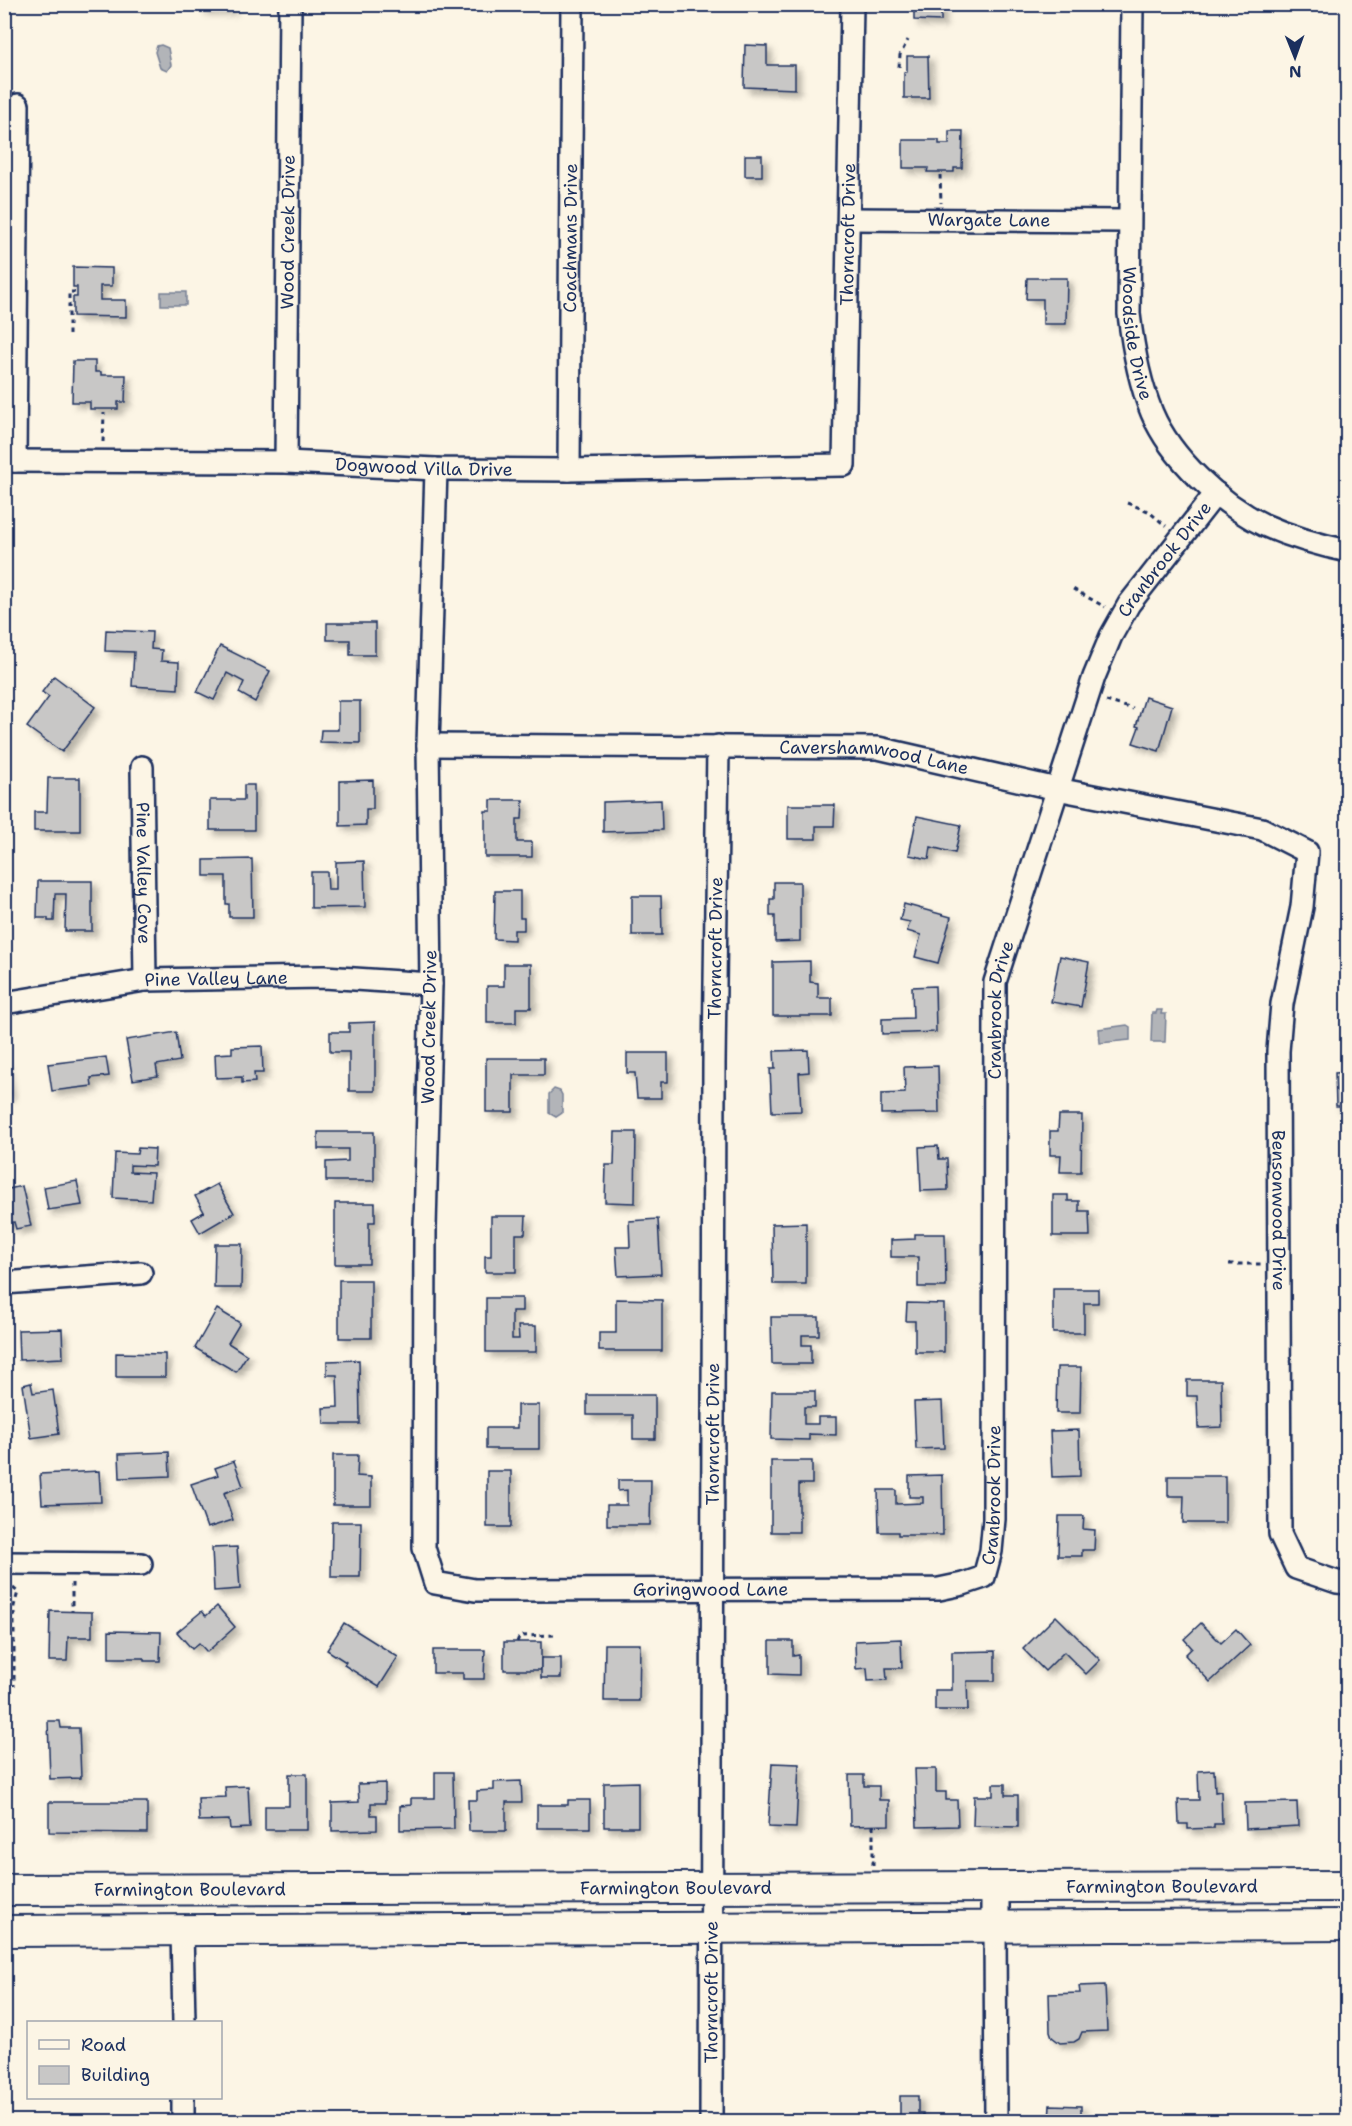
<svg xmlns="http://www.w3.org/2000/svg" width="1352" height="2126" font-family="'Shantell Sans',sans-serif">
	<defs>
		<filter id="shadow"><feDropShadow dx="5" dy="5" stdDeviation="3" flood-color="#0004"/></filter>
	</defs>
	<rect width="100%" height="100%" fill="#fcf5e5"/>
	<filter id="ink" filterUnits="userSpaceOnUse"><feTurbulence type="fractalNoise" baseFrequency=".0167" numOctaves="2"/><feDisplacementMap in="SourceGraphic" scale="12" xChannelSelector="R" yChannelSelector="G"/><feConvolveMatrix kernelMatrix="1 2 1 2 8 2 1 2 1" color-interpolation-filters="sRGB"/></filter>
	<g filter="url(#ink)">
		<!-- water -->
		<g fill="#b2b4b8" stroke="#767f94" stroke-width="1.5">
			<path d="M161,45L168,48L171,65L167,71L160,68L155,52L157,46Z"/>
			<rect x="161" y="292" width="25" height="13"/>
			<path d="M1157,1010H1162L1161,1014H1166L1165,1042H1151L1152,1013H1156Z"/>
			<path d="M1127,1025L1130,1027V1040L1100,1043L1099,1029Z"/>
			<path d="M554,1089L560,1091L562,1095V1113L556,1117L549,1113V1094Z"/>
		</g>
		<!-- building -->
		<g fill="#c8c7c6" stroke="#1b2f5e" stroke-width="1.5" filter="url(#shadow)">
			<path d="M202,4H231V9H201Z"/>
			<path d="M914,4H941V21L914,20Z"/>
			<path d="M745,45L767,46V65H795V89L744,87Z"/>
			<path d="M907,56H928L929,98H904V72H907Z"/>
			<path d="M949,131H963L962,168H954V172H927L928,168H903V140H939V144H949Z"/>
			<rect x="745" y="155" width="17" height="21"/>
			<path d="M73,267L112,268V286H100V300H126V317L73,316V297H77V287H73Z"/>
			<path d="M1027,278H1067L1066,324H1043V299H1026Z"/>
			<path d="M73,361H95V372H101V375H126L125,402H118V409H90V402H72Z"/>
			<path d="M327,623H375V655H350V640H327Z"/>
			<path d="M106,630L152,632L151,649L162,650L161,661L179,662L178,689L132,686L134,652L105,651Z"/>
			<path d="M220,646L270,671L255,702L239,693L244,682L227,673L214,700L197,692Z"/>
			<path d="M54,676L95,707L62,752L27,727L49,697L42,692Z"/>
			<path d="M1145,697L1172,706L1159,751L1133,743L1139,727L1136,726Z"/>
			<path d="M338,701H360V743L320,742L321,730H338Z"/>
			<path d="M48,778H80V831H34V812H47Z"/>
			<path d="M373,780V809H366V825L340,826V781Z"/>
			<path d="M244,785H254V830H210V800H244Z"/>
			<path d="M491,800H523L522,819H517V842H532V857H485V811H491Z"/>
			<path d="M661,800L662,830L603,832V802Z"/>
			<path d="M788,805H835L834,826H816V839H788Z"/>
			<path d="M917,816L961,825L955,853L931,847L929,859L909,855Z"/>
			<path d="M252,859L253,917H229V904H226V876H204V860Z"/>
			<path d="M364,861L365,907L311,908V872H327L328,890H336V862Z"/>
			<path d="M38,881H92V931H65L66,894H55L54,921H48V918H37Z"/>
			<path d="M774,882H800V941L775,942V916H770V899H774Z"/>
			<path d="M495,891H520V918H524V930H514V940L494,939Z"/>
			<path d="M632,896H661L662,935H632Z"/>
			<path d="M904,904L951,917L938,963L915,957L921,935L907,931L910,922L900,920Z"/>
			<path d="M1060,956L1089,962L1081,1007L1051,1002Z"/>
			<path d="M810,961V982L818,983V998H832V1016H773V962Z"/>
			<path d="M504,964H531V1008H516V1023H487V986H504Z"/>
			<path d="M935,986L936,1032L882,1034V1019L913,1018L912,987Z"/>
			<path d="M375,1022V1091H349V1052H330V1032H349V1023Z"/>
			<path d="M176,1032L180,1061L156,1065L158,1076L133,1080L126,1040Z"/>
			<path d="M262,1046L263,1073H254L255,1082L242,1083V1077L216,1078L215,1054L232,1053V1047Z"/>
			<path d="M808,1050L809,1072L799,1073L801,1111L772,1112L770,1069H775L774,1051Z"/>
			<path d="M627,1053H668V1082H661V1098H637L635,1073H627Z"/>
			<path d="M106,1057L109,1076L91,1078L92,1086L52,1091L48,1064Z"/>
			<path d="M486,1058H544V1075H513V1112H486Z"/>
			<path d="M4,1061L10,1094L4,1095Z"/>
			<path d="M938,1066L939,1113L881,1114V1094L905,1093L904,1067Z"/>
			<path d="M1348,1072V1106H1336L1335,1073Z"/>
			<path d="M1059,1115H1082L1081,1172H1060L1061,1155H1050V1131H1058Z"/>
			<path d="M318,1132H374V1181H326V1162L348,1161V1149H318Z"/>
			<path d="M615,1132H636L635,1203L605,1202L606,1165H614Z"/>
			<path d="M938,1146L939,1159H947L948,1190L921,1191L919,1147Z"/>
			<path d="M138,1148L155,1149L154,1166L130,1165V1172L153,1173L151,1200L113,1198L115,1153L137,1154Z"/>
			<path d="M77,1181L82,1205L48,1210L44,1187Z"/>
			<path d="M217,1184L234,1213L200,1233L192,1219L204,1212L195,1196Z"/>
			<path d="M22,1186L31,1226L16,1229L14,1222L4,1225V1190Z"/>
			<path d="M1053,1195H1068V1201H1079V1211H1089L1090,1236H1053Z"/>
			<path d="M335,1203H375V1222H369V1264H335Z"/>
			<path d="M491,1216H526L525,1234H516V1272H485V1256H491Z"/>
			<path d="M658,1219L661,1274L618,1276L616,1247H630L629,1221Z"/>
			<path d="M806,1223V1284H773L772,1224Z"/>
			<path d="M915,1234H945L946,1287H918V1257H891V1240L915,1239Z"/>
			<path d="M215,1244H242L241,1288H214Z"/>
			<rect x="339" y="1280" width="32" height="58"/>
			<path d="M1053,1289H1098V1303H1084V1333H1053Z"/>
			<path d="M486,1298H522V1311H512V1339H519L518,1326H536V1352H486Z"/>
			<path d="M616,1299L662,1300V1351H599V1333H616Z"/>
			<path d="M907,1303L944,1304V1352H915V1321H906Z"/>
			<path d="M217,1309L240,1323L228,1343L247,1355L236,1372L195,1348Z"/>
			<path d="M771,1317H819V1335H802V1345H811V1364H772Z"/>
			<path d="M62,1329L63,1358L19,1360L18,1330Z"/>
			<path d="M116,1353L165,1354V1377H116Z"/>
			<path d="M359,1360L360,1424H324L323,1408L338,1407L337,1375H327V1361Z"/>
			<path d="M1057,1367H1081L1080,1413H1056Z"/>
			<path d="M1187,1380H1221L1222,1427L1198,1428L1197,1396H1187Z"/>
			<path d="M31,1383L33,1393L53,1390L59,1434L31,1438L23,1385Z"/>
			<path d="M772,1391H815V1407H804V1424H818V1417H836V1435L809,1434V1440L771,1439Z"/>
			<path d="M587,1395H655V1439H633V1415H587Z"/>
			<path d="M942,1401L944,1448L916,1449L914,1402Z"/>
			<path d="M517,1405H539V1449H486V1428H517Z"/>
			<path d="M1079,1430L1080,1476L1052,1477L1050,1431Z"/>
			<path d="M169,1452L170,1476L120,1478L119,1454Z"/>
			<path d="M333,1455H358L357,1476L371,1477V1505H333Z"/>
			<path d="M234,1461L243,1486L224,1493L233,1520L207,1528L191,1484L218,1475L215,1468Z"/>
			<path d="M771,1461H812V1484H799V1532H771Z"/>
			<path d="M99,1471L101,1502L42,1504L40,1474Z"/>
			<rect x="487" y="1471" width="24" height="56"/>
			<path d="M942,1475L943,1535H898V1532H879L878,1490H896V1504L923,1503V1497H909V1476Z"/>
			<path d="M1168,1476H1225V1523H1183L1184,1496H1168Z"/>
			<path d="M618,1480H651L650,1525H607V1505H627V1490L618,1491Z"/>
			<path d="M1059,1516H1084L1083,1529L1095,1530L1094,1550H1082V1556H1058Z"/>
			<path d="M332,1522H361L360,1577H331Z"/>
			<path d="M237,1547L240,1589L214,1591L212,1548Z"/>
			<path d="M217,1606L235,1627L207,1652L199,1643L192,1649L177,1632L202,1611L206,1616Z"/>
			<path d="M50,1611L92,1612V1637H68L67,1661H49Z"/>
			<path d="M1056,1616L1100,1660L1086,1674L1064,1652L1045,1671L1023,1649Z"/>
			<path d="M344,1623L398,1657L379,1687L344,1665L346,1662L327,1650Z"/>
			<path d="M1201,1623L1221,1643L1236,1629L1250,1645L1210,1682L1185,1655L1192,1648L1184,1639Z"/>
			<path d="M109,1631L161,1632L160,1661H144V1658H109Z"/>
			<path d="M901,1639L902,1668H886L887,1680L868,1681L867,1668L856,1669L855,1641Z"/>
			<path d="M770,1641H793V1656L799,1655V1675L770,1674Z"/>
			<rect x="504" y="1642" width="37" height="28"/>
			<path d="M605,1644H640L639,1701H604Z"/>
			<path d="M433,1650H485L484,1679H463V1673H433Z"/>
			<path d="M995,1651V1681H967L968,1710H935V1690H952V1652Z"/>
			<rect x="541" y="1658" width="20" height="20"/>
			<path d="M48,1721H60L61,1728H79L81,1778L50,1779Z"/>
			<path d="M772,1763L799,1764L796,1828L768,1827Z"/>
			<path d="M915,1769H936V1792H946V1800H957L958,1826L917,1827Z"/>
			<path d="M1214,1770L1215,1792L1221,1791L1222,1824H1214V1828L1188,1829V1824H1179L1178,1800H1199L1198,1771Z"/>
			<path d="M435,1772H453L454,1829L400,1830V1806L411,1805V1798H435Z"/>
			<path d="M289,1774H307V1830H265V1806H289Z"/>
			<path d="M849,1775H864V1786H879V1800H889V1825L850,1826Z"/>
			<path d="M521,1781L522,1802H506V1831H469L468,1800H477V1791L494,1790V1782Z"/>
			<path d="M638,1782V1827H604V1783Z"/>
			<path d="M385,1783V1803H371V1815H377V1830L332,1831V1803L359,1802L358,1784Z"/>
			<path d="M993,1784H1005V1795H1018V1827L973,1826L974,1796H993Z"/>
			<path d="M248,1786L250,1828L230,1829L229,1820L199,1821L198,1798L226,1797L225,1787Z"/>
			<path d="M568,1800H590V1828H537V1805H568Z"/>
			<path d="M49,1802H147V1833L49,1832Z"/>
			<path d="M1297,1802L1298,1826L1246,1829L1245,1803Z"/>
			<path d="M1105,1985L1107,2031L1082,2032L1079,2039L1074,2042L1060,2043L1052,2037L1050,2031L1049,1994L1080,1993L1079,1986Z"/>
			<path d="M900,2096H918V2113H923V2122H900Z"/>
			<path d="M1050,2105L1081,2106V2122H1049Z"/>
		</g>
		<g fill="none" stroke-linecap="round" stroke-linejoin="round">
			<!-- minor casing -->
			<g stroke="#1b2f5e" stroke-width="26">
				<g id="minor">
					<path id="s1" d="M1132,4L1129,314C1133,348 1139,382 1152,413C1171,458 1221,504 1264,525C1291,537 1319,545 1348,551"/>
					<path id="s2" d="M849,219L1129,221"/>
					<path id="s3" d="M4,461L286,462L436,469L569,470L844,465L852,4"/>
					<path d="M15,461L18,105"/>
					<path id="s4" d="M286,462L290,4"/>
					<path id="s5" d="M436,469L428,745L431,984L425,1228L424,1548L435,1583L475,1590L939,1589L963,1584L984,1577L991,1551L994,1519L995,982L1094,677L1111,636L1129,604L1216,493"/>
					<path id="s6" d="M569,470L572,4"/>
					<path id="s7" d="M428,745L878,748L1057,789L1262,829L1307,852L1302,907L1282,1004L1278,1051L1280,1534L1296,1568L1337,1582L1348,1583"/>
					<path id="s8" d="M142,767L145,980"/>
					<path id="s9" d="M4,1003L145,980L324,977L431,984"/>
					<path d="M4,1283L141,1273"/>
					<path d="M4,1563L141,1564"/>
					<path d="M995,1928L996,2122"/>
					<path d="M182,1931L184,2022"/>
					<path d="M183,2122V2098"/>
					<path id="s10" d="M711,2122L714,1064L718,746"/>
				</g>
			</g>
			<!-- tertiary casing -->
			<g stroke="#1b2f5e" stroke-width="32">
				<path id="tertiary" d="M995,1888V1928"/>
			</g>
			<!-- secondary casing -->
			<g stroke="#1b2f5e" stroke-width="34">
				<g id="secondary">
					<path id="s11" d="M4,1890L1348,1886"/>
					<path d="M4,1931L1348,1925"/>
				</g>
			</g>
			<!-- path -->
			<g stroke="#1b2f5e" stroke-width="3" stroke-dasharray="4.5 4.5" stroke-linecap="butt">
				<path d="M907,11V4"/>
				<path d="M899,67L900,55L908,40"/>
				<path d="M940,175L941,203"/>
				<path d="M69,335V292H75"/>
				<path d="M103,442L104,413"/>
				<path d="M1127,503L1148,511L1166,526"/>
				<path d="M1073,589L1105,607"/>
				<path d="M1106,701L1133,709"/>
				<path d="M1229,1264H1261"/>
				<path d="M72,1583V1611"/>
				<path d="M13,1588L18,1592L14,1606V1686"/>
				<path d="M517,1642L519,1637L523,1636L554,1635"/>
				<path d="M873,1865V1826"/>
			</g>
			<!-- minor -->
			<use href="#minor" stroke="#fcf5e5" stroke-width="21"/>
			<!-- tertiary -->
			<use href="#tertiary" stroke="#fcf5e5" stroke-width="27"/>
			<!-- secondary -->
			<use href="#secondary" stroke="#fcf5e5" stroke-width="30"/>
		</g>
	</g>
	<g text-anchor="middle" dominant-baseline="central" stroke-width="4.5" stroke-linejoin="round" paint-order="stroke">
		<!-- street labels -->
		<g font-size="18" fill="#1b2f5e" stroke="#fcf5e5">
			<text stroke="none"><textPath href="#s2" startOffset="140">Wargate Lane</textPath></text>
			<text stroke="none"><textPath href="#s4" startOffset="230">Wood Creek Drive</textPath></text>
			<text stroke="none"><textPath href="#s3" startOffset="1071">Thorncroft Drive</textPath></text>
			<text stroke="none"><textPath href="#s6" startOffset="232">Coachmans Drive</textPath></text>
			<text stroke="none"><textPath href="#s1" startOffset="330">Woodside Drive</textPath></text>
			<text stroke="none"><textPath href="#s3" startOffset="420">Dogwood Villa Drive</textPath></text>
			<text stroke="none"><textPath href="#s5" startOffset="2722">Cranbrook Drive</textPath></text>
			<text stroke="none"><textPath href="#s7" startOffset="447">Cavershamwood Lane</textPath></text>
			<text stroke="none"><textPath href="#s8" startOffset="106">Pine Valley Cove</textPath></text>
			<text stroke="none"><textPath href="#s10" startOffset="1174">Thorncroft Drive</textPath></text>
			<text stroke="none"><textPath href="#s9" startOffset="214">Pine Valley Lane</textPath></text>
			<text stroke="none"><textPath href="#s5" startOffset="2236">Cranbrook Drive</textPath></text>
			<text transform="translate(429 1027) rotate(-89)">Wood Creek Drive</text>
			<text stroke="none"><textPath href="#s7" startOffset="1254">Bensonwood Drive</textPath></text>
			<text stroke="none"><textPath href="#s10" startOffset="688">Thorncroft Drive</textPath></text>
			<text stroke="none"><textPath href="#s5" startOffset="1750">Cranbrook Drive</textPath></text>
			<text stroke="none"><textPath href="#s5" startOffset="1392">Goringwood Lane</textPath></text>
			<text stroke="none"><textPath href="#s11" startOffset="1158">Farmington Boulevard</textPath></text>
			<text stroke="none"><textPath href="#s11" startOffset="672">Farmington Boulevard</textPath></text>
			<text stroke="none"><textPath href="#s11" startOffset="186">Farmington Boulevard</textPath></text>
			<text stroke="none"><textPath href="#s10" startOffset="130">Thorncroft Drive</textPath></text>
		</g>
	</g>
	<!-- margin -->
	<rect width="1352" height="2126" fill="none" stroke="#fcf5e5" stroke-width="24"/>
	<rect x="12" y="12" width="1328" height="2102" fill="none" stroke="#1b2f5e" stroke-width="2" filter="url(#ink)"/>
	<!-- legend -->
	<rect x="27" y="2021" width="195" height="78" fill="#fcf5e5" stroke="#a2a6af" stroke-width="1.5"/>
	<rect x="39" y="2040" width="30" height="9" fill="#fcf5e5" stroke="#a2a6af" stroke-width="1.5"/>
	<text x="81" y="2051" font-size="18" fill="#1b2f5e">Road</text>
	<rect x="39" y="2066" width="30" height="18" fill="#c8c7c6" stroke="#a2a6af" stroke-width="1.5"/>
	<text x="81" y="2081" font-size="18" fill="#1b2f5e">Building</text>
	<!-- north arrow -->
	<g transform="translate(1295 57) rotate(179)" stroke="#fcf5e5" stroke-width="4.5" paint-order="stroke">
	<path d="M0-4.5L10 22L0 15L-10 22Z" fill="#1b2f5e"/>
	<text y="-9" font-size="16" font-weight="bold" text-anchor="middle" fill="#1b2f5e">N</text>
	</g>
</svg>
